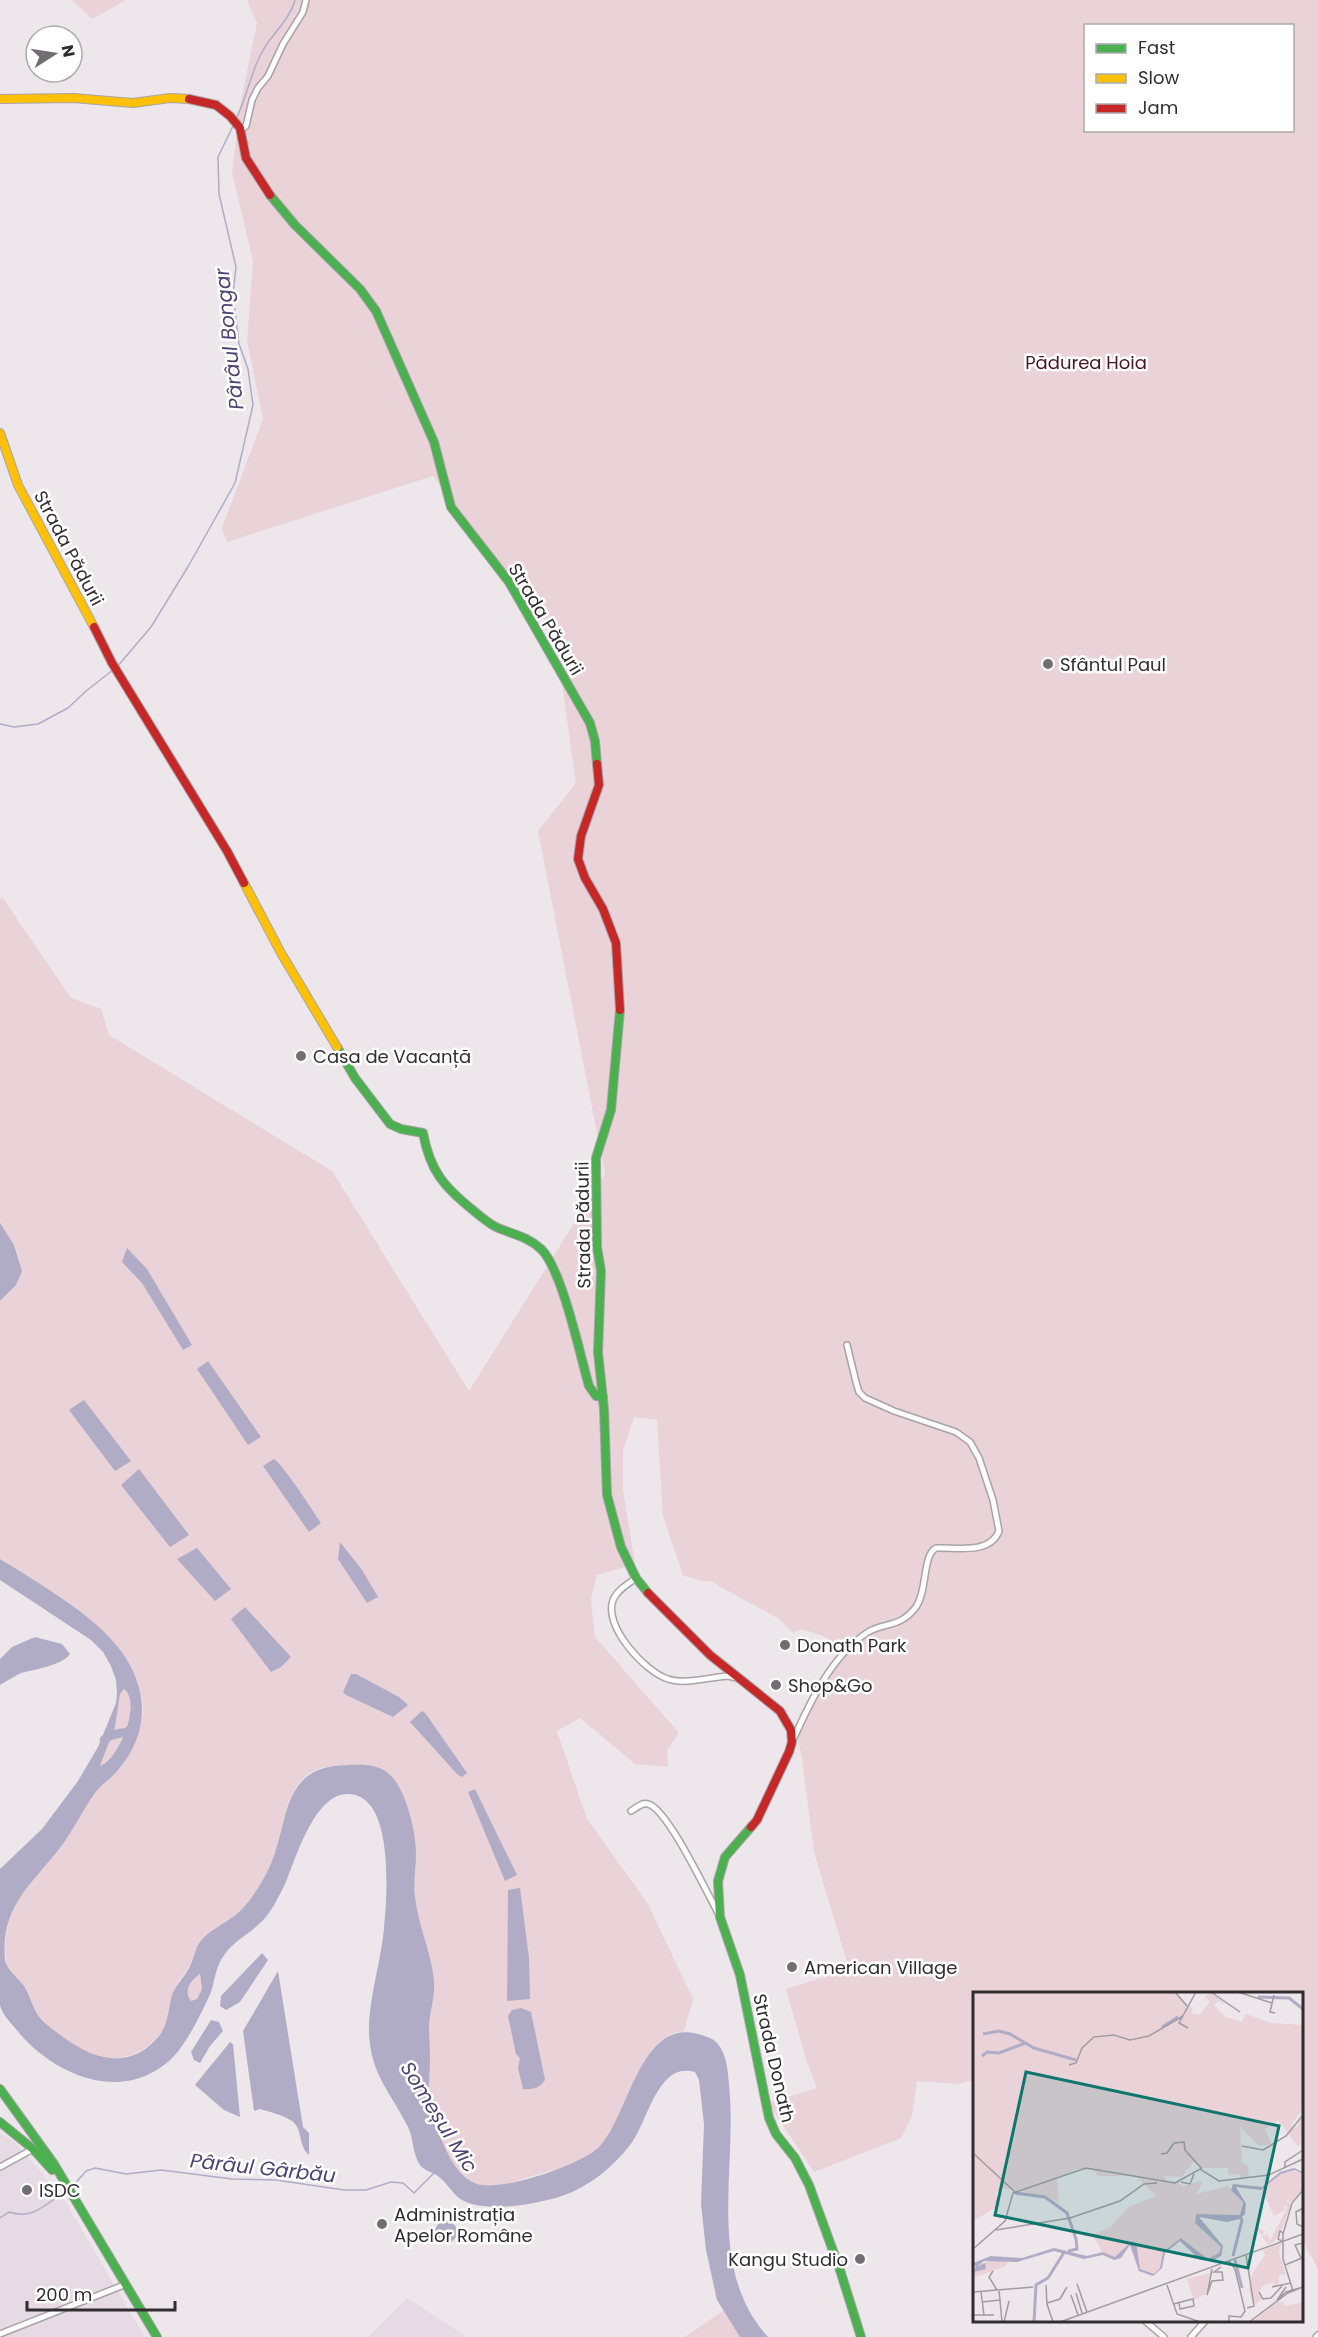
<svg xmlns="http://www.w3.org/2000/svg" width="1318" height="2337" font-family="Poppins,sans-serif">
	<rect width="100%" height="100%" fill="#ede7ec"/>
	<!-- built -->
	<g fill="#e6dae4">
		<path d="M0,2133L17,2144L63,2198L145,2337H0Z"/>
		<path d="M407,2298L467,2337H368Z"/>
	</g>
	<!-- green -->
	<g fill="#e9d2d8" fill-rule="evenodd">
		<path d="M72,0H126L92,19Z"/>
		<path d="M247,0H1318V2269L1302,2240V1994H974V2080L957,2084L917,2081L912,2116L901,2138L814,2172L768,2103L817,2088L806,2059L786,1989L849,1969L814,1852L802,1759L796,1729L842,1648L823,1636L802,1629L793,1633L780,1619L724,1589L712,1581H701L683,1575L663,1516L657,1420L634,1417L623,1451V1490L635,1564L597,1575L591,1599L595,1637L679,1733L667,1750L668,1767L635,1764L580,1718L557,1731L587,1819L648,1904L693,1999L684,2031C635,2035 628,2121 597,2149C580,2164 560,2168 539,2174C522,2179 503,2187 485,2186C455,2183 435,2133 430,2107C425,2037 419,1968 415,1898C413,1873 417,1845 411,1821C407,1805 401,1788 390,1776C381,1764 361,1765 348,1765C333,1766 316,1766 305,1777C281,1798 282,1845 267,1873C249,1907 219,1932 193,1959C189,1969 181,1976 176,1986C170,1997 170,2013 165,2025C155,2049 121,2065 97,2057C79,2051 44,2027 36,2011C32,2004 31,1997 27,1990C20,1980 9,1973 6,1961C0,1905 34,1883 62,1845C75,1828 83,1808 96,1791C99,1786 105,1783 109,1779C114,1774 118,1766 122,1760C135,1740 146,1723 142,1698C132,1633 50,1592 0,1559V1301L7,1294L20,1262L14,1245L0,1223V899L2,897L71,998L101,1009L109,1035L332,1171L469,1391L605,1174L538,831L576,783L555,634L433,476L227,542L222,528L263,419L247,341L253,261L232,172L240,106L257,23ZM1086,26H1292V130H1086Z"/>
		<path d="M124,1689C142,1703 119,1759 100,1766L115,1727L120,1694Z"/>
		<path d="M200,1974L202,1989L197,1999L191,2001C183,1991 192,1981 200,1974Z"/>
		<path d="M724,2310L740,2337H685Z"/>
	</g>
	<!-- water -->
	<g fill="#b1acc6" fill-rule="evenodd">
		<path d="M0,1223L14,1245L22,1271L16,1285L0,1301Z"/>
		<path d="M127,1248L147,1269L192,1345L183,1350L142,1283L122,1262Z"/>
		<path d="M208,1361L261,1437L248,1445L197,1369Z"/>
		<path d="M84,1400L131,1461L115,1471L69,1410Z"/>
		<path d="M274,1459C282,1463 313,1511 321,1523L309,1532L263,1466Z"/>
		<path d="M139,1469L189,1535L170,1547L121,1485Z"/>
		<path d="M340,1542L362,1570L378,1597L367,1603L338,1559Z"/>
		<path d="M197,1548L231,1589L215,1601L177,1559Z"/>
		<path d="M0,1559C37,1582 96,1616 121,1651C149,1689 150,1733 118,1770C111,1779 101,1784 95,1793C82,1811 73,1831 60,1848C32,1884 0,1907 5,1960C8,1971 17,1977 24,1986C30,1995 32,2006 38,2015C44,2024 54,2030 63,2037C94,2060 130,2071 159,2036C169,2023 168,2009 172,1995C176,1984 184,1978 189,1968C193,1961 194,1954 197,1947C206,1930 225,1925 239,1912C251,1900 262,1883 269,1868C288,1829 280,1772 335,1766C350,1765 375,1762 388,1773C406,1788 416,1831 416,1854C416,1868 413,1883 415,1897C418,1926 432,1953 434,1982C435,1997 430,2011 429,2025C429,2036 430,2047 430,2058C430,2076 427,2095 431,2112C433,2123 439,2133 443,2143C450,2159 459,2177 477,2184C501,2192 581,2165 599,2147C629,2117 639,2018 698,2034C705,2036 713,2038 717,2043C727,2054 728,2072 729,2085C738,2169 705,2267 768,2337H740L717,2300L706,2250L701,2204L704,2124L699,2080L695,2072C657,2061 648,2123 630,2145C612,2168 590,2186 562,2196C537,2204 489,2213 464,2201C453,2196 448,2183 438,2176C432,2172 425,2171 420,2165C412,2154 414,2137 407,2125C390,2092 371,2074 369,2034C368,2001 381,1962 384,1928C387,1897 395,1796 349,1794C315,1792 296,1858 286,1882C279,1896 271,1914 259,1924C243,1939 230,1942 219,1964C215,1973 214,1983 211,1992C202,2012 190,2037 176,2054C129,2105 59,2079 20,2034C13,2025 2,2015 0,2005C0,1992 0,1975 0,1962C0,1931 0,1900 0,1869L42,1829L78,1781L98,1747L116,1703L117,1693L116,1680L111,1666L103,1652L91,1640L0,1580ZM124,1689C142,1703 119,1759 100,1766L115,1727L120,1694ZM200,1974L202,1989L197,1999L191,2001C183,1991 191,1980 200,1974Z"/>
		<path d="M245,1607L291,1657L281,1667L271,1672L231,1619Z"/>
		<path d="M35,1637L62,1644L70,1654C63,1665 33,1670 21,1673C19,1674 3,1683 0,1685V1659L12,1647Z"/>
		<path d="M351,1674H356L399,1697L408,1705L393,1717L346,1695L343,1692Z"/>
		<path d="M422,1711L426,1714L467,1773L462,1777L457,1774L410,1722Z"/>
		<path d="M475,1789L517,1875L505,1881L468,1792Z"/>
		<path d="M520,1888L529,1958L530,1999L507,2001L508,1890Z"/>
		<path d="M262,1953L268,1960L240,2002L226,2010L220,2006L221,1996Z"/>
		<path d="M278,1971L303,2127L309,2133V2155C298,2146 303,2129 292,2121C283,2115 270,2112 260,2109L254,2111L243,2031Z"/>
		<path d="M521,2008L531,2012L545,2080C540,2088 532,2090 523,2089L518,2068L520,2058L516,2054L508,2016L512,2010Z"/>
		<path d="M211,2020L219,2022L223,2031L210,2046L200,2063L194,2060L191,2052Z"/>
		<path d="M230,2042L233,2044L240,2117L224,2110L195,2085Z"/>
		<circle cx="446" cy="2232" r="11"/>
	</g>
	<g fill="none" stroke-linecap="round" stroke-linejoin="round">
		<!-- stream -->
		<g stroke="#b1acc6" stroke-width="1.5">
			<path d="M236,119C246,99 250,76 260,56C269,36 289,22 295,0"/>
			<path d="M117,667L151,627L189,565L235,483L253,405L248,369L239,344L233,295L236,267L219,194L218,157L233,126"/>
			<path d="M0,724L14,727L38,724L68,708L86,691L113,670"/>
			<path d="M73,2186L86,2171L95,2168L126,2174L161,2170L232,2179L276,2180L344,2190H366L391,2182L403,2183L414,2193L433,2174"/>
			<path d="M0,2218L9,2212C31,2219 41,2208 59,2196"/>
		</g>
		<!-- river -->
		<path stroke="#b1acc6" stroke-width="9" d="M104,1740C111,1732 121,1735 129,1731"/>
		<!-- street casing -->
		<g stroke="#a8a3a7" stroke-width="8">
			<g id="street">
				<path d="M241,130L246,126L252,100L258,88L268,76L283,44L303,12L306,0"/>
				<path d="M636,1578C628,1584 617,1590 613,1600C603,1626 645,1672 668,1679C685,1685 710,1677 728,1676L737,1678"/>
				<path d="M793,1740C810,1702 832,1655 868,1632C885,1622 900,1628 916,1607C928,1589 922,1556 936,1548C956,1547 990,1555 999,1531L993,1500L979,1458L970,1442L956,1432L894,1411L865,1398L859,1392L856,1382L847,1345"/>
				<path d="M631,1811C636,1808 642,1802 648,1804C667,1808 707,1893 718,1913"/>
				<path d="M0,2167L33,2149"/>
				<path d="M1144,2320L1164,2337"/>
				<path d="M0,2334L124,2285"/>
				<path d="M1191,2337L1206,2320"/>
				<path d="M1316,2337L1318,2335"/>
			</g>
		</g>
		<!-- fast casing -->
		<g stroke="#a8a3a7" stroke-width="10">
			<g id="fast">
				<path d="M270,195L295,225L360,289L376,311L434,442L451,507L509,582L590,723L595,741L597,764"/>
				<path d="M620,1010L611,1110L596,1158L597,1247L601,1271L598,1352L604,1409L607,1495L621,1547L636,1578L648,1593"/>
				<path d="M337,1047L355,1078L390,1124L401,1129L423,1133C430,1171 444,1187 474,1211C480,1216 488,1223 496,1227C511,1234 527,1236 541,1249C562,1269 580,1355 589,1386L596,1396L603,1397"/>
				<path d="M751,1827L725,1857L718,1881L720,1917L740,1975L769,2118L776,2134L795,2158L809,2185L840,2270L861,2337"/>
				<path d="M0,2089L54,2164L157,2337"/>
				<path d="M0,2122L33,2149L52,2170"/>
			</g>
		</g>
		<!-- slow casing -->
		<g stroke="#a8a3a7" stroke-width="10">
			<g id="slow">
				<path d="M0,99L73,98L133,103L170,98L189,99"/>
				<path d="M0,433L18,485L94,627"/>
				<path d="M244,883L281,953L337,1047"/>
			</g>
		</g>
		<!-- jam casing -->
		<g stroke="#a8a3a7" stroke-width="10">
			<g id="jam">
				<path d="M189,99L216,105L230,116L240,128L246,158L270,195"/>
				<path d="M94,627L112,663L227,851L244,883"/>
				<path d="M597,764L599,785L581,836L578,859L585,878L603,909L616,943L620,1010"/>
				<path d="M648,1593L710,1655L780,1711L791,1730L792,1742L789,1752L757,1820L751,1827"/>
			</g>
		</g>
		<!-- street -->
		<use href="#street" stroke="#fcfbfc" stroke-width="5"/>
		<!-- fast -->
		<use href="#fast" stroke="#4caf50" stroke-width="8"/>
		<!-- slow -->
		<use href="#slow" stroke="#ffc107" stroke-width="8"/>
		<!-- jam -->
		<use href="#jam" stroke="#c62828" stroke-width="8"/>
	</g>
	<!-- markers -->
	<g fill="#726d72" stroke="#fff" stroke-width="2">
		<circle cx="1048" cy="664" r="6"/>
		<circle cx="301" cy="1056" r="6"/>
		<circle cx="785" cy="1645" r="6"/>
		<circle cx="776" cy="1685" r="6"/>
		<circle cx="792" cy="1967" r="6"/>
		<circle cx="27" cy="2190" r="6"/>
		<circle cx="382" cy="2224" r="6"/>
		<circle cx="860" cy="2259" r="6"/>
	</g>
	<g text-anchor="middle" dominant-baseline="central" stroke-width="5" stroke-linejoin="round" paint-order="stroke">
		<!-- park labels -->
		<g font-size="18" fill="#481322" stroke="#fff">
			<text x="1086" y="362">Pădurea Hoia</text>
		</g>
		<!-- street labels -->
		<g font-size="18" fill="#302c30" stroke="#fff">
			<text transform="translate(69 548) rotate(62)">Strada Pădurii</text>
			<text transform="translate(546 619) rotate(59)">Strada Pădurii</text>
			<text transform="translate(583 1225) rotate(-91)">Strada Pădurii</text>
			<text transform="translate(774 2058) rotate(77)">Strada Donath</text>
		</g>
		<!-- poi labels -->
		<g font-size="18" fill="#302c30" stroke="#fff" text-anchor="start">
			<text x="1060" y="664">Sfântul Paul</text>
			<text x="313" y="1056">Casa de Vacanță</text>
			<text x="797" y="1645">Donath Park</text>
			<text x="788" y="1685">Shop&amp;Go</text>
			<text x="804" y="1967">American Village</text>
			<text x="39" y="2190">ISDC</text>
			<text x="394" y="2214">Administrația<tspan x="394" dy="21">Apelor Române</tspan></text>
			<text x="848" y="2259" text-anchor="end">Kangu Studio</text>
		</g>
		<!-- water labels -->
		<g font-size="20" font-style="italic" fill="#4c4273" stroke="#fff">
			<text transform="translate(229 339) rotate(-96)">Pârâul Bongar</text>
			<text transform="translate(439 2117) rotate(58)">Someșul Mic</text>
			<text transform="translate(263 2168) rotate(6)">Pârâul Gârbău</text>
		</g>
	</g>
	<!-- overview -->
	<g transform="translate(973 1992)">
		<rect width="330" height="330" fill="#ede7ec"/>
		<path d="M0,0H202L220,18L218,21L227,23L237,9L232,5L237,0L255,14L245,9L241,13L252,25L269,30L273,22L299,31L330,33V116L318,133L323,135L330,124V147L325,155L305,128L292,137L298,152L286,154L267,135L269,171L275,174L276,185L268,188L267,182L256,183L255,176H228L220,170L209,185L191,184L194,189L206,190L209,195L226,189L229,191L223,202L255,194L269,209L267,223L222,222V231L248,255L246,261L235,267L209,246L191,259L187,276L181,282L167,277L164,254L157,250L144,265L129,260L120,243L137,235L157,214L183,204L163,184H125L120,178L104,177L84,187L86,211L74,204L28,196L23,202L27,213L2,228L0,241ZM322,179L330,182V197L318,210L312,208L318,212L310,234L301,250L295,253L283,235L292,239L289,243H295L297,249L314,216L311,212L312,218L301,224L289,197L308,182ZM308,251L306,261L313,282L306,283V295H299L302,290L290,294L286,300L289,307L281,313L276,298L279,282L292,263L290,258ZM27,266L35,268L33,274L0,286V274ZM237,281L233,302L221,308L214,287ZM304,310H311V314L330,310V330H278Z" fill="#e9d2d8"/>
		<path d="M321,176L330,180V182L322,178L308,182L288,198L263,195L273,212L272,222L267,227L254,230L226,225L250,254L248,264L239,269L227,268L207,249L192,261L189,276L180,284L166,279L157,253L148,266L141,268L130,263L111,267L81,259L44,270L11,269L4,275L12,271L13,277L0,280L3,275L0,271L18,264L49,266L81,256L114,264L130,260L142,265L159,249L164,255L167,277L181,282L187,276L190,260L208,246L235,267L246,261L248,255L222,231L223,222L267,223L270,210L258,198L260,192L289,195L307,180Z" fill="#b1acc6"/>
		<path fill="none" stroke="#b1acc6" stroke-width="3" d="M285,5L316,6L330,17M189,35L205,25M10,42L26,39L37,42L61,56L103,68M9,64L14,60L26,61L53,51M42,201L72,205L94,221L103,247L104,257L95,259M260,264L269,228L267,225M262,268L269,296M61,330L63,293L75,286L92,259"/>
		<path fill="none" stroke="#a19ca1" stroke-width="1.5" d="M202,0L214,14M238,0L267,20M265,0L299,11M301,3L297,20L302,21M215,36L206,31L223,0M96,73L103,71L109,56L121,45L141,43L157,48L176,44L210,24M269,154L290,158L313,144L330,123M0,161L42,200M188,162L194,161L201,151L211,150L212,158L229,177M312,176V170L330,158M208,190L217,192L221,182M330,216L323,220L324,232L330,235M23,238L97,226L147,209L171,192L184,191M310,242L319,211L330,198M309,249L305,247L307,239L310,241V267L320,299M0,257L32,229L40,201L113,176L202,191L227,177L246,189L296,183L330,167M273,263L281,314L274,316M328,266L322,253L330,251M256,269L262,277L272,319L268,325L256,324V330M312,273L329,266M239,277L234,303L239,289L250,288L249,280H241L248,275M20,279L16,285L24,298M104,292L114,320M73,293L74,312L80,330M194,293L204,322L227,330M299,295L318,291M313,295L304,308L313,300L330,295M26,298L29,330M0,300L60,295M8,300L11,323M286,300L290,307L298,306L309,294M103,301L109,321M98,303L105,323M9,310L27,308M74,311L87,307L94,295M201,312L204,311L220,307L221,314L207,317L206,311M0,323H21M31,330L36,309M87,330L330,242M276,330L315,301L330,295"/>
		<path fill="#0f766e" fill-opacity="0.15" stroke="#0f766e" stroke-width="3" d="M53,80L306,134L275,276L22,223Z"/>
		<rect width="330" height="330" fill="none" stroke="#302c30" stroke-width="3"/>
	</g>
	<!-- legend -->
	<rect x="1084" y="24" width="210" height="108" fill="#ffffff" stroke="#acabac" stroke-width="1.5"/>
	<rect x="1096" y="44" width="30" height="9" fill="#4caf50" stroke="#acabac" stroke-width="1.5"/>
	<text x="1138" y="54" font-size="18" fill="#302c30">Fast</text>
	<rect x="1096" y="74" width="30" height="9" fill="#ffc107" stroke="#acabac" stroke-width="1.5"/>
	<text x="1138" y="84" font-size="18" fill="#302c30">Slow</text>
	<rect x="1096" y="104" width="30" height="9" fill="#c62828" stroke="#acabac" stroke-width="1.5"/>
	<text x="1138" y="114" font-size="18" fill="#302c30">Jam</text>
	<!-- north arrow -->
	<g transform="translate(54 54) rotate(78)"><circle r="28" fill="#ffffff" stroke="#acabac" stroke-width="1.5"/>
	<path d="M0-4.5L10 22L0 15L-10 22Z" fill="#726d72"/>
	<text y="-9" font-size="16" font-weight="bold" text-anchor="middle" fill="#302c30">N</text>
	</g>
	<!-- scale -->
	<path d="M27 2301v9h148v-9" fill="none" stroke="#302c30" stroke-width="3"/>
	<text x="36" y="2301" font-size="18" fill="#302c30" stroke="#ffffff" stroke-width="4.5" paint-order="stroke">200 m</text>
</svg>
